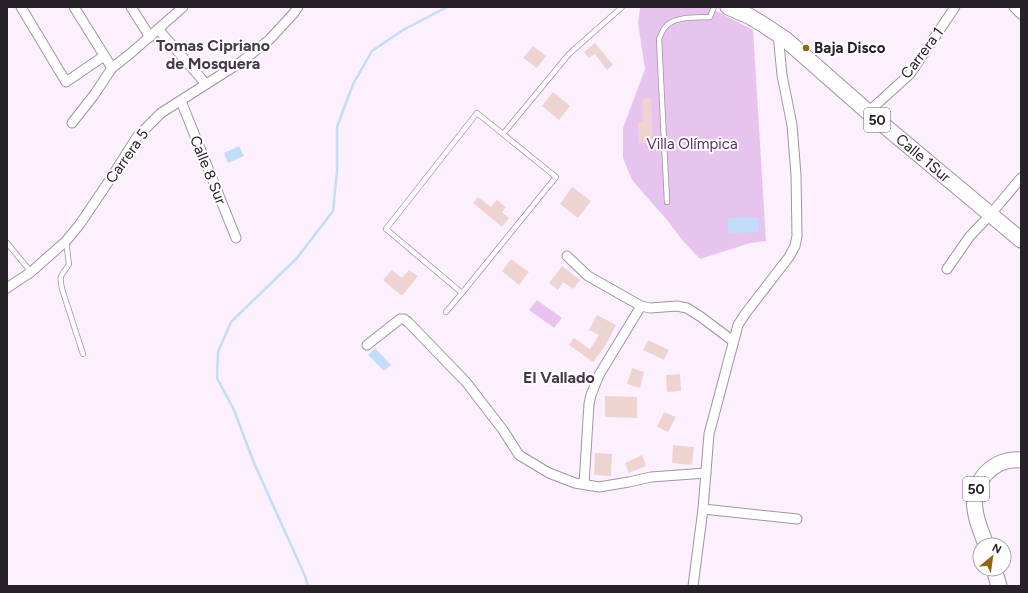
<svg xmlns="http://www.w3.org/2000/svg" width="1028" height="593" font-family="Figtree,sans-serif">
	<rect width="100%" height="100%" fill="#fcf0ff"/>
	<!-- green -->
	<g fill="#e7c4ee">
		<path d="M640,7H711L718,12L753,30L766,241L750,243L700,259L683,241L667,220L632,180L623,158V128L645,69L638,23Z"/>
		<path d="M537,300L562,318L554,328L529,310Z"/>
	</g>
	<!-- water -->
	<g fill="#c3dcfa">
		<path d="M239,146L244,156L228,163L224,153Z"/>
		<path d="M758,217L759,232L728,233V218Z"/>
		<path d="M375,348L391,365L384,371L368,355Z"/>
	</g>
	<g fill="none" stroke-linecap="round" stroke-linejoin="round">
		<!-- stream -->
		<path stroke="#c3dcfa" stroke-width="2.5" d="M308,586L305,576L254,463L234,410L217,378L218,352L231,322L297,258L333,211L337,171V127L353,84L372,51L403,30L447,7"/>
	</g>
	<!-- building -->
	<g fill="#eed4d1">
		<path d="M595,43L613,65L607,70L595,54L589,58L584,52Z"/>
		<path d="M533,46L546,56L537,68L523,58Z"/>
		<path d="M553,92L570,106L559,120L542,106Z"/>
		<path d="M651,98L653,142L639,143L638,123L643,122L642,99Z"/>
		<path d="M572,187L591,201L578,218L560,204Z"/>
		<path d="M478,197L491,207L497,200L506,207L502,212L509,218L502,227L473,203Z"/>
		<path d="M511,259L529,272L519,285L502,271Z"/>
		<path d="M562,266L580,280L573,289L563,282L558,290L549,283Z"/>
		<path d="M392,270L402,278L409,270L418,276L402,296L383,280Z"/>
		<path d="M597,315L616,325L605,346L593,362L569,345L574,338L590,349L599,335L589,330Z"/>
		<path d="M648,340L669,350L664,360L643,350Z"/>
		<path d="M632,368L644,372L640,388L627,384Z"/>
		<path d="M680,374L681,391L667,392L666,375Z"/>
		<path d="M605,396L637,397V418L605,417Z"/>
		<path d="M664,412L676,417L668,432L657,427Z"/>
		<path d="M673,445L694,447L692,465L672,463Z"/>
		<path d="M595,453L612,454L611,476L594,475Z"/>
		<path d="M642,455L646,466L629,473L625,463Z"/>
	</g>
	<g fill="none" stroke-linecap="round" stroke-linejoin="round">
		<!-- service casing -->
		<g stroke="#a193a4" stroke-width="6">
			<g id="service">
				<path d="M503,134L569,54L622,7"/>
				<path d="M667,202L659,39C661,34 663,29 667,25C678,16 697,18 710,17L714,7"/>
				<path d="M66,241L69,264C61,278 59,272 62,289L83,354"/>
				<path d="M7,243L31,272"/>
				<path d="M446,312L462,293L556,177L477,113L386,229L462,293"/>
			</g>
		</g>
		<!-- minor casing -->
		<g stroke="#a193a4" stroke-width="11">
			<g id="minor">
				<path d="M21,7L66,82L104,56"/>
				<path d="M74,7L112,68"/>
				<path d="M131,7L150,37"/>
				<path d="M1014,7L1021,14"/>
				<path d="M158,29L206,84"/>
				<path d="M181,101L236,238"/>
				<path d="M868,112L910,74L955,7"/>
				<path d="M72,123L94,95L112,68L131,53L183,7"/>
				<path d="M567,256L588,276L641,306L650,308L677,306L687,308L701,317L733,341"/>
				<path d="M947,269L970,236L990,215L1021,178"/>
				<path d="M7,288L31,272L66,241L80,224L111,178L137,137L161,113L241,62L269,40L293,14L298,7"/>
				<path d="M367,345L400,319H404L408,322L466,382L503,430L519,455L549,473L575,483L599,487L629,482L651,477L706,473"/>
				<path d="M584,484L589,404L591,395L599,375L641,306"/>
				<path d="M703,509L797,519"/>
				<path d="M693,586L703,509L709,434L738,325L745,314L789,257L795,246L797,236L796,175L792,125L782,75L778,34"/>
			</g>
		</g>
		<!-- trunk casing -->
		<g stroke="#a193a4" stroke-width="17">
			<g id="trunk">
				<path id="s1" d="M728,7L749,16L764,25L785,39L868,112L1021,240"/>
				<path d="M986,545C982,533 976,521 975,509C970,482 994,457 1021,460"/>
				<path d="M994,569L999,586"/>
			</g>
		</g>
		<!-- service -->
		<use href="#service" stroke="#fff" stroke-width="4.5"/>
		<!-- minor -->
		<use href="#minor" stroke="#fff" stroke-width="9"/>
		<!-- trunk -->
		<use href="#trunk" stroke="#fff" stroke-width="15"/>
	</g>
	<!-- markers -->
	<circle fill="#936812" stroke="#fff" stroke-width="1.5" cx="806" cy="48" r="4"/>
	<g text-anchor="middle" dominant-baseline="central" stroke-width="4" stroke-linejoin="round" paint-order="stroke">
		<!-- shield labels -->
		<g fill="#fff" stroke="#686468" stroke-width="1">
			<rect x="864" y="108" width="26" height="24" rx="3"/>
			<rect x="963" y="477" width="26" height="24" rx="3"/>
		</g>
		<g font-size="14" font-weight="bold" fill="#272128">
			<text x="877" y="120">50</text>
			<text x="976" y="489">50</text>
		</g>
		<!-- poi labels -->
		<g font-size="15" font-weight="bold" fill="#272128" stroke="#fff" text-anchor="start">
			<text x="814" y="48">Baja Disco</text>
		</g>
		<!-- street labels -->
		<g font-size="15" fill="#272128" stroke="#fff">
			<text transform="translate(922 53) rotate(-53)">Carrera 1</text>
			<text transform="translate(127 156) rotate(-55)">Carrera 5</text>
			<text stroke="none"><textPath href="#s1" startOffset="248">Calle 1Sur</textPath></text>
			<text transform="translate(208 170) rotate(68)">Calle 8 Sur</text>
		</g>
		<!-- park labels -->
		<g font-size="15" fill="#5d2b68" stroke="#fff">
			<text x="692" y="144">Villa Olímpica</text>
		</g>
		<!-- neighbourhood labels -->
		<g font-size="16" font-weight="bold" fill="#453948" stroke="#fff">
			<text x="213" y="45">Tomas Cipriano<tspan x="213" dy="18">de Mosquera</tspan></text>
			<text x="559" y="377">El Vallado</text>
		</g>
	</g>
	<!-- border -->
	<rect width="1028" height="593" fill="none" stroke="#272128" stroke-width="16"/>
	<!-- north arrow -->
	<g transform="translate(992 557) rotate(29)"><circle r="19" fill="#ffffff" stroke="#a9a6a9"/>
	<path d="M0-3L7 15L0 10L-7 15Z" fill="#936812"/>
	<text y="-6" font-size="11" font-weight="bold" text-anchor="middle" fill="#272128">N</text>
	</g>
</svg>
